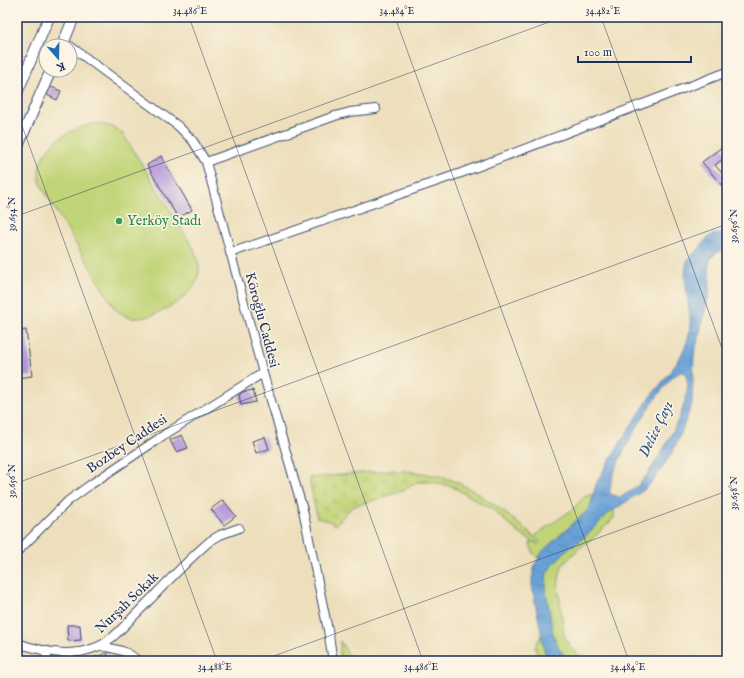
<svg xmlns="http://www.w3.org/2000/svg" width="744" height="678" font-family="'IM FELL English',serif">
	<defs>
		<pattern id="wetland-marsh" width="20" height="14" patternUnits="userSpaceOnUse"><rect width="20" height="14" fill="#c1d477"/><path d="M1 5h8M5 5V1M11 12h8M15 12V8" fill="none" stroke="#a5b669"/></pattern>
		<pattern id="water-ripples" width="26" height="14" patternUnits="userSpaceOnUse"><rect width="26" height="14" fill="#67a0d6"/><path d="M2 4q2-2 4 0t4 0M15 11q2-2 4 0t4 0" fill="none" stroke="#5483b1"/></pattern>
	</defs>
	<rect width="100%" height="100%" fill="#fcf5e5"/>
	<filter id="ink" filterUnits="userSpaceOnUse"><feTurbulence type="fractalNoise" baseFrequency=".025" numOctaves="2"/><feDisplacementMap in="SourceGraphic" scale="8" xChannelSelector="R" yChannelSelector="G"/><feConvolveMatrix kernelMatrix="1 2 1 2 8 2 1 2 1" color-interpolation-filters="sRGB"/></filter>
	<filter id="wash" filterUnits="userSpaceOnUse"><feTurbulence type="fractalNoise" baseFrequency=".012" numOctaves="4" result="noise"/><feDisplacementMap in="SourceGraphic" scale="16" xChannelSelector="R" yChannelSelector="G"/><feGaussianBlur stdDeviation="0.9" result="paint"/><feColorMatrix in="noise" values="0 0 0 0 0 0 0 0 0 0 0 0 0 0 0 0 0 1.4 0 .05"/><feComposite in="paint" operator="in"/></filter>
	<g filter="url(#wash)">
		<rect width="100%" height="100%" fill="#eddfbc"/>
		<!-- green -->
		<g fill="#c1d477" stroke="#6e826a">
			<path d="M96,123C107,125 114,126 123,134L193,247C197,257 201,266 198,277C193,298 152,321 131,318C125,316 120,313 115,309L46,194C42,187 38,179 39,170C42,143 72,128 96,123Z"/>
			<path d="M593,494L591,506L588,510L544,550L538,558L534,555L530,544L537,534L573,509L584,497Z"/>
			<path d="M614,509V518L594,537L578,549L562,566L560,574L558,586L564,635L570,647L579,655L581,661H569L559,649L553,634L546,592V575L550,568L566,550L584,538L600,521Z"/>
			<path d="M541,635C543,645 544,655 551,661H540L535,647Z"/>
			<path d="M340,641L352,661H340Z"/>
		</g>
		<!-- wetland -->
		<path fill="url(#wetland-marsh)" stroke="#6e826a" d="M391,470C408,471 426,473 443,477C478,488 512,518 540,542L537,544L520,534L492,509L451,486L431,482H417L403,491L358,505L352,507L335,525L329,521L317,518L309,478Z"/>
		<!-- water -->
		<path fill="url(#water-ripples)" stroke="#41689a" fill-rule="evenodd" d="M715,234H727V247L716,253L711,258L709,263L710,278L709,295L694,355L692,403L681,433L672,453L653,481L644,490L609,513L584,538L566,550L550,568L546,575V592L553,634L559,649L569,661C558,661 550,664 545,653L532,586V578L535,564L544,550L588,510C593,502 593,493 596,484C600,475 606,466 611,458C623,438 636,418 649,399C665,378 686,357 690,329C692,312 680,274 688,260C690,255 695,254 698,250C704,243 705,237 715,234ZM681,372H684C700,393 657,463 642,481C636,488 629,493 620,497L610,494C607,470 653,398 671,379C673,376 677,374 681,372Z"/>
		<g id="blocks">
			<!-- building -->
			<g fill="#b296d8">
				<path d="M51,87L61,91L57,100L47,95Z"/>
				<path d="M722,147L727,153V156L715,165L727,179V184L723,187L702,162Z"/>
				<path d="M161,156L192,210L178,218L147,165Z"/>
				<path d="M26,330L32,376L17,378V331Z"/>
				<path d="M253,390L256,402L241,405L239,395L243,392Z"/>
				<path d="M182,435L188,448L176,452L170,440Z"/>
				<path d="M265,437L269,449L256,453L252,441Z"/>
				<path d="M223,500L236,516L224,525L211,509Z"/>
				<path d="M67,625H80L81,640L68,641Z"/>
				<path d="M107,653L110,661H86V660Z"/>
			</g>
		</g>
	</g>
	<g filter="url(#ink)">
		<use href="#blocks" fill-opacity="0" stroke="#3a496c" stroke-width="1"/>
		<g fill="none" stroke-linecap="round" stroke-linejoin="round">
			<!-- minor casing -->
			<g stroke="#3a496c" stroke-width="10">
				<g id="minor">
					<path d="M70,46L178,126L193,141L206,162L263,373L303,510L328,630L333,661"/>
					<path d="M206,162L335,116L350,112L376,109"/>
					<path d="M230,253L461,173L727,72"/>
					<path d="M17,552L68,501L90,485L164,435L263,373"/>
					<path d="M17,643C42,651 68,658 94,648C110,643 123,627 134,616C159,591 183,564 210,541L220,535L239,528"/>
					<path d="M101,646C113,649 129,650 137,661"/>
					<path d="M45,650L48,661"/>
				</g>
			</g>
			<!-- major casing -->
			<g stroke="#3a496c" stroke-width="12">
				<g id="major">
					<path d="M62,46L74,17"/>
					<path d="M17,93L49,17"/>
					<path d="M17,148L51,70"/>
				</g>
			</g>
			<!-- minor -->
			<use href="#minor" stroke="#fff" stroke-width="8"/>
			<!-- major -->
			<use href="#major" stroke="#fff" stroke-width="10"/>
		</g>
	</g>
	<!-- ticks -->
	<path fill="none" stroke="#1b2f5e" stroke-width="1" stroke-opacity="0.45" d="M189,17L423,661M395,17L629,661M601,17L727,362M17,112L217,661M17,216L563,17M17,483L727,224M260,661L727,491"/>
	<!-- markers -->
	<circle fill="#2e9e5b" stroke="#fcf5e5" stroke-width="1.5" cx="119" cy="221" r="4"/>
	<g text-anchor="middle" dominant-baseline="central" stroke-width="3" stroke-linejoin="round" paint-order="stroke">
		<!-- leisure labels -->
		<g font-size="14" fill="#27864d" stroke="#fcf5e5" text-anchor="start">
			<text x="127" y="221">Yerköy Stadı</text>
		</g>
		<!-- street labels -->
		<g font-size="14" fill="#1b2f5e" stroke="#fcf5e5">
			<text transform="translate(262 320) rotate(75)">Köroğlu Caddesi</text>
			<text transform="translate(127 444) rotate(-34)">Bozbey Caddesi</text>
			<text transform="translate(127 603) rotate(-44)">Nurşah Sokak</text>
		</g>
		<!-- water labels -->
		<g font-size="15" font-style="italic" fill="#365788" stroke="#fcf5e5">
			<text transform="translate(656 429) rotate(-64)">Delice Çayı</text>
		</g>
	</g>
	<!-- margin -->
	<rect width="744" height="678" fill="none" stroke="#fcf5e5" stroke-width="44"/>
	<!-- north arrow -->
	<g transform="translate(58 58) rotate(160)"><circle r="19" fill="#fcf5e5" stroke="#a2a6af"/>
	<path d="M0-3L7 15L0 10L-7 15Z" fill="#1f6fb2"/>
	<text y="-6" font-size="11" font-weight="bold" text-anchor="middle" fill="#1b2f5e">K</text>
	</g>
	<!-- scale -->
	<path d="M578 56v6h113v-6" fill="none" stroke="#1b2f5e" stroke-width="2"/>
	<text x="584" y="56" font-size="12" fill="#1b2f5e" stroke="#fcf5e5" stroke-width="3" paint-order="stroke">100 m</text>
	<rect x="22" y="22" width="700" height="634" fill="none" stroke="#1b2f5e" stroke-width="1.5"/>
	<g font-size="10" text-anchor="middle" fill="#1b2f5e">
		<text x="190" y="14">34.486°E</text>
		<text x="397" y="14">34.484°E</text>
		<text x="603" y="14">34.482°E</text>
		<text transform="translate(11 214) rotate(-90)" y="4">39.654°N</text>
		<text transform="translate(733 226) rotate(-90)" y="4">39.656°N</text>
		<text transform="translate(11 481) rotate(-90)" y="4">39.656°N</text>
		<text transform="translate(733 493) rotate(-90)" y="4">39.658°N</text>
		<text x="215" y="670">34.488°E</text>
		<text x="421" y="670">34.486°E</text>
		<text x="628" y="670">34.484°E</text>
	</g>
</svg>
